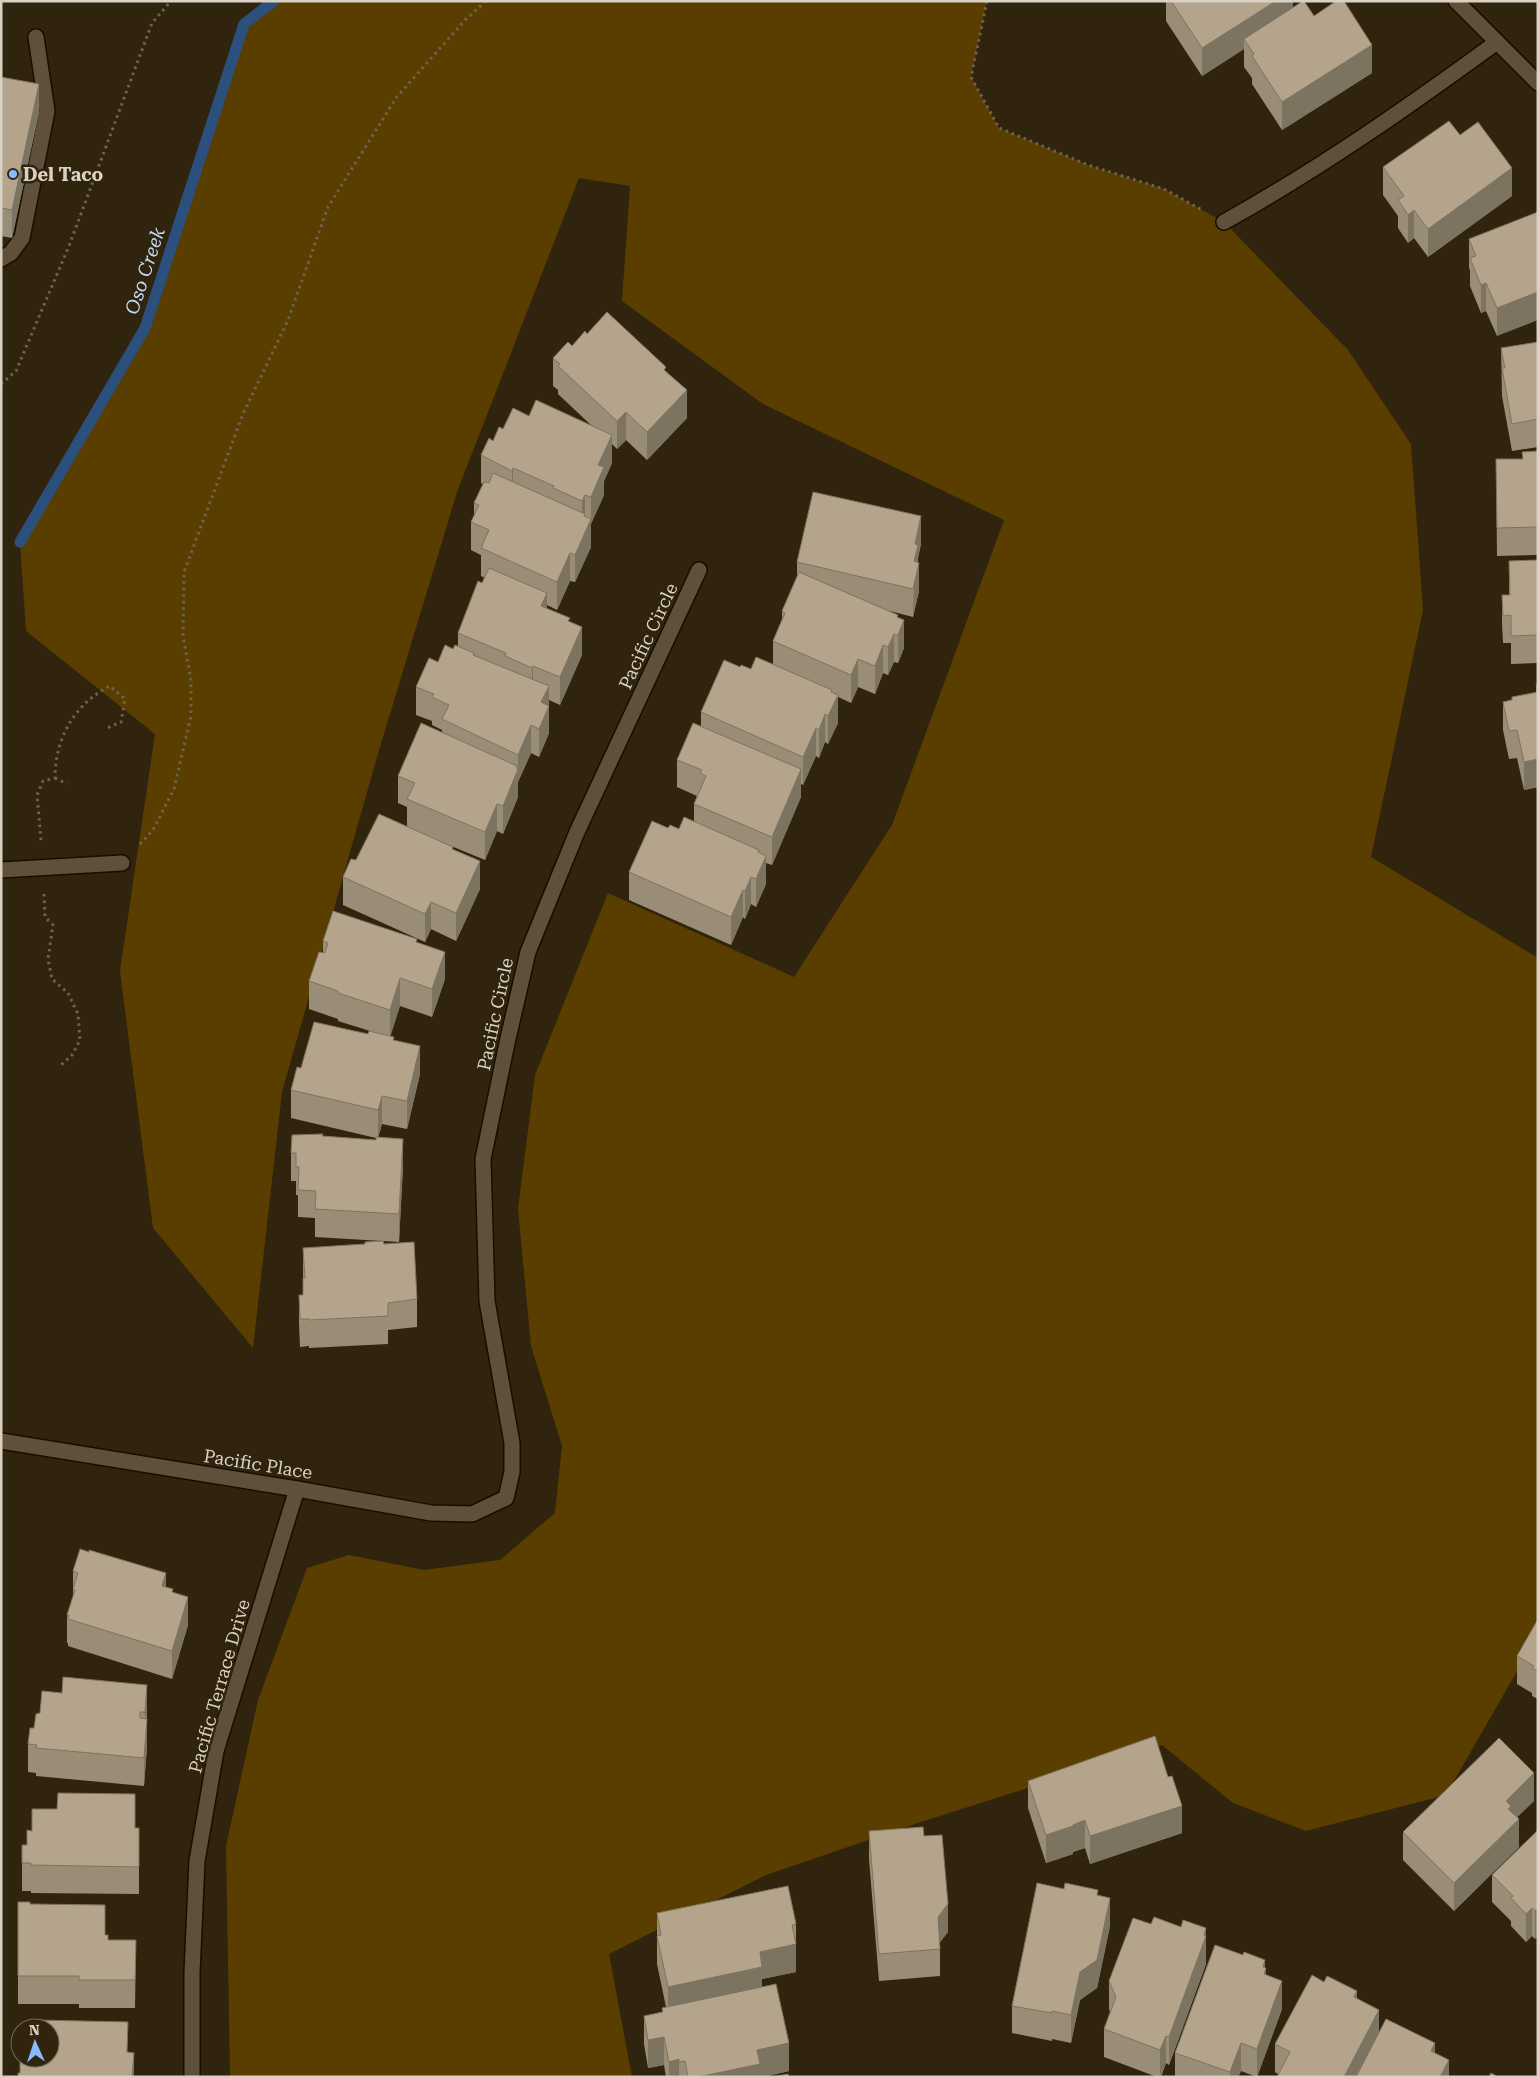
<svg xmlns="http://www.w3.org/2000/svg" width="1539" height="2078" font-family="'Roboto Serif',serif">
	<rect width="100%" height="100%" fill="#30240f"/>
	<!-- green -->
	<path fill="#5a3e00" d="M274,1H987L971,77L999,128L1088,165L1164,189L1224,222L1348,350L1411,444L1423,610L1371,857L1538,958V1619L1532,1645L1446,1795L1306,1831L1233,1803L1162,1745L921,1822L766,1875L609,1954L632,2077H230L226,1846L258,1700L307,1568L349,1555L424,1570L500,1560L555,1513L562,1446L531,1346L518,1209L535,1075L608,893L794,977L892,825L1004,520L763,404L622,301L630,186L579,178L457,492L377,757L282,1092L253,1348L153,1228L120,971L155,734L26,631L20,542L145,328L244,24Z"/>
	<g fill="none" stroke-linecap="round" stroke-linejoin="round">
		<!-- stream -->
		<path stroke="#2b507d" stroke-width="11" d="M20,542L145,328L244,24L274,1"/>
		<!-- minor casing -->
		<g stroke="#180d00" stroke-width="18">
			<g id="minor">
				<path d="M1456,1L1538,83"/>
				<path d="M1224,222C1321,168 1408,107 1497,42"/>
				<path d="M1,259L11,253L22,238L47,111L36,37"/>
				<path d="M1,870L122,863"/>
				<path d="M1,1441L297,1489L431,1513L472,1514L506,1498L512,1472V1443L487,1301L483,1159L507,1043L528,952L577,832L699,570"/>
				<path d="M192,2077V1973L197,1861L216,1751L297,1489"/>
			</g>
		</g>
		<!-- path -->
		<g stroke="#6d6350" stroke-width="3" stroke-dasharray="2.5 4" stroke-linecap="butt">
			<path d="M987,1L971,77L999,128L1088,165L1164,189L1202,210"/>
			<path d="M1,384L16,371L69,246L152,23L171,1"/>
			<path d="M55,778L67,784"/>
			<path d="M41,840L37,795L43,781L55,778C55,739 74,704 110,686L125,699L121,722L107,728"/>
			<path d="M140,844L153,830L174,789L191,716V680L183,636L184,572L243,414L288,320L328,207L396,98L465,20L486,1"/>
			<path d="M44,894L45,917L53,925L48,959L52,979L68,993L78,1014L80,1040L72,1055L59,1067"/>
		</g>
		<!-- minor -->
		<use href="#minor" stroke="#5e503a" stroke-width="15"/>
	</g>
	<!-- wall -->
	<g fill="#9a8d78">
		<path d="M1166,1H1293V7L1314,16L1372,73L1282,130L1252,84V78L1244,67V49L1202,76L1166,21Z"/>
		<path d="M1,77L39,112L12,238L1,236Z"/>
		<path d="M1460,135L1512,196L1428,257L1414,238L1408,243L1398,228V216L1383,195V167Z"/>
		<path d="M1538,212L1497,336L1486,311L1481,313L1470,286V271L1469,267V239Z"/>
		<path d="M587,334L666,371L687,418L647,460L626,440L617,449L612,444V463L604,481V495L591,524V547L575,582L570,581L557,610L547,605V608L570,622L582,655L560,705L549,700V733L539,757L531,753L518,782V797L503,834L497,831L485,860L439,841L453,849L480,889L456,941L431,929L425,942L343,905V877L356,860L407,827V807L398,803V776L442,733V730L432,725V721L416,715V687L438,662L458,646V633L485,578L481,576V555L471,550V522L474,517V503L483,484L481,483V455L503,429L529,416L592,426L558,394V390L553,386V358L572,346Z"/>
		<path d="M1538,342V447L1512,451L1502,396L1501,348Z"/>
		<path d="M1538,451V555L1497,556L1496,459H1522Z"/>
		<path d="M921,544L918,558L919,591L913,617L890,611L898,618L904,648L898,663L894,662L888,675L883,673L875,694L858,687L851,703L838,697V723L828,744L825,742L819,758L816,756L803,785L801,784V797L772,865L766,863V884L756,907L751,904L745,919L743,917L731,945L629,900V872L668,828L679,829L694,822V804L697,796L677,787V760L701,727V712L740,667L751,669L773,664V641L782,619V611L797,578V562Z"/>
		<path d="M1538,560V663L1511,664V643H1503L1502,623V595H1509V561Z"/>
		<path d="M1536,684H1538V787L1524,790L1517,758L1509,759L1503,730V702L1536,692Z"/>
		<path d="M323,941L417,942L445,979L432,1017L400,1006L390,1036L420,1074L407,1129L382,1124L378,1137L403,1167L399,1242L315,1237V1218L298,1217V1195H296V1181H291V1153L323,1136L376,1140V1138L291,1118V1090L301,1068L368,1034L370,1031L338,1021V1019L309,1009V981L323,953Z"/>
		<path d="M384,1244L417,1299V1327L388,1330V1344L309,1348V1346L300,1347L299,1323V1295H303V1248Z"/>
		<path d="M73,1571L166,1587L173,1593L188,1625L172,1679L68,1646V1643H67V1615L73,1598Z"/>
		<path d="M1538,1619V1699L1532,1696V1693L1517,1684V1656Z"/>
		<path d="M42,1691L147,1713V1747L144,1786L36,1776V1773L28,1772V1744L40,1713Z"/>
		<path d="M1028,1781L1182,1833L1090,1864L1085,1848L1073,1852V1854L1046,1863L1028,1808Z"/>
		<path d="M1534,1801L1517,1817L1519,1847L1454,1911L1403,1860V1832Z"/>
		<path d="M135,1828H139V1894L31,1893V1891H22V1845H27Z"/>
		<path d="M1538,1830L1535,1939L1532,1936L1526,1942L1511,1926V1921L1492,1902V1875Z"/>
		<path d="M869,1831L924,1836L948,1932L940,1942V1976L879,1981L869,1859Z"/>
		<path d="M1064,1889L1098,1896L1110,1926L1097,1988L1080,2000L1071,2043L1052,2039V2041L1012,2033V2006Z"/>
		<path d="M18,1902L30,1904L105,1935L108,1940H136L135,2008H79V2004H18Z"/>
		<path d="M657,1913L796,1924V1972L762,1979V1987L789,2071L763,2077H666L664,2065L648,2068L644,2044V2016L662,2012V2008L666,2007L657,1964Z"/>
		<path d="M1151,1924L1206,1928V1964L1169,2065L1166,2063L1161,2077H1157L1104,2057V2029L1110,2012L1109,2009V1981Z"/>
		<path d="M1265,1967L1266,1975L1282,2009L1257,2077L1241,2071L1238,2077H1175V2053Z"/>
		<path d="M1357,1999L1379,2032L1435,2053L1449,2077L1278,2074L1275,2072V2044Z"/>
	</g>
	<!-- shaded-wall -->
	<g fill="#7d7361">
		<path d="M1276,1H1293V18L1244,39V49L1202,76V48Z"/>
		<path d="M1372,45V73L1282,130V102Z"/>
		<path d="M39,84V112L12,238V210Z"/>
		<path d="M1512,168V196L1428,257V229Z"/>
		<path d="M1414,210V238L1408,243V215Z"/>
		<path d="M1486,283V311L1481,313V285Z"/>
		<path d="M1538,292V320L1497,336V308Z"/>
		<path d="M687,390V418L647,460V432Z"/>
		<path d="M626,412V440L617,449V421Z"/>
		<path d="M612,435V463L604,481V495L591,524V547L575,582V555L582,529V501L585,495V531L591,519V497L598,465Z"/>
		<path d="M513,468V496L512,499V471Z"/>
		<path d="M921,516V544L918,558V569L919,563V591L913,617L915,544Z"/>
		<path d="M570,553V581L557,610V582Z"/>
		<path d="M547,593V621L541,606Z"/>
		<path d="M904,620V648L898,663V635Z"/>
		<path d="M582,627V655L560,705V677Z"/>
		<path d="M894,634V662L888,675V647Z"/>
		<path d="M883,645V673L875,694V666Z"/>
		<path d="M858,659V687L851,703V675Z"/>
		<path d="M533,666V694L532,696V668Z"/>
		<path d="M549,686V733L539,757V729L541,702Z"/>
		<path d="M832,690V707L838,695V723L828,744V716Z"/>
		<path d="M825,714V742L819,758V730Z"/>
		<path d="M531,725V753L518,782V797L503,834V806L517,766V773L518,770V755Z"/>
		<path d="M816,728V756L803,785V757Z"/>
		<path d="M1538,759V787L1524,790V762Z"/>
		<path d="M801,769V797L772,865V837Z"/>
		<path d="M497,804V831L485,860V832Z"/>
		<path d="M759,850V872L766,856V884L756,907V879L758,852Z"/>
		<path d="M480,861V889L456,941V913Z"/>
		<path d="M751,877V904L745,919V891Z"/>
		<path d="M743,890V917L731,945V917Z"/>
		<path d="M431,902V929L425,942V914Z"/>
		<path d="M445,952V979L432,1017V989Z"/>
		<path d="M400,978V1006L390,1038V1010Z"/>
		<path d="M420,1046V1074L407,1129V1101Z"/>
		<path d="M382,1096V1124L378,1138V1110Z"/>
		<path d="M403,1139V1167L399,1242V1214Z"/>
		<path d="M166,1573V1601L162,1586Z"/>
		<path d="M188,1597V1625L172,1679V1651Z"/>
		<path d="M147,1685V1713L145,1740V1712Z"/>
		<path d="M147,1719V1747L144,1786V1758Z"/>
		<path d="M1534,1773V1801L1511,1823L1519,1819V1847L1454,1911V1883L1506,1801Z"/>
		<path d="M1182,1806V1833L1090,1864V1836Z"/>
		<path d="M1085,1820V1848L1073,1852V1854L1046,1863V1835Z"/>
		<path d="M1110,1898V1926L1097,1988L1080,2000L1071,2043V2015L1080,1972Z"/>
		<path d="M948,1904V1932L938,1945V1917Z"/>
		<path d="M1532,1908V1936L1526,1942V1914Z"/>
		<path d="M1538,1909V1937L1535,1939V1911Z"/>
		<path d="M1206,1928V1964L1169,2065V2037Z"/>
		<path d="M796,1944V1972L762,1979V1994L668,2014V1987L760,1952Z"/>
		<path d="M1265,1960V1970L1266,1968V1996L1263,1967Z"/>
		<path d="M1282,1981V2009L1257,2077V2049Z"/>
		<path d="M1357,1991V2019L1354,1997Z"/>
		<path d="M1379,2010V2038L1358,2077H1344Z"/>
		<path d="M1166,2036V2063L1160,2077V2050Z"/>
		<path d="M664,2037V2065L648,2068V2040Z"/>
		<path d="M789,2043V2071L763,2077H698L757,2050Z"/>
		<path d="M1241,2043V2071L1238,2077H1230V2072Z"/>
		<path d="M1435,2043V2071L1431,2051Z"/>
		<path d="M134,2053V2077H132Z"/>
		<path d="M679,2059V2077H669V2062Z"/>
		<path d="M1449,2060V2077H1440Z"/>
	</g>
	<!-- building -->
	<g fill="#b3a48b" stroke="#7d7361">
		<path d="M1171,1H1276L1202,48Z"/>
		<path d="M1303,1H1304L1314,16L1336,1H1344L1372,45L1282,102L1252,56L1254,54L1244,39Z"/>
		<path d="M1,77L39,84L12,210L1,208Z"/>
		<path d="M1449,121L1460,135L1478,122L1512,168L1428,229L1414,210L1408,215L1398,200L1404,196L1383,167Z"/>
		<path d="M1538,212V292L1497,308L1486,283L1481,285L1470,258L1476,256L1469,239Z"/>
		<path d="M607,312L666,367L664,370L687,390L647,432L626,412L617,421L558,366L560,364L553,358L568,342L572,346L585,331L587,334Z"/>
		<path d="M1538,342V419L1512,424L1502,368H1505L1501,348Z"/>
		<path d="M536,400L612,435L598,465L604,467L591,497L585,495L582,501L553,488L554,486L513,468L512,471L481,455L489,438L493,441L499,427L503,429L513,408L529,416Z"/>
		<path d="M1538,451V527L1497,528L1496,459H1523L1522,452Z"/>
		<path d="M493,473L585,514L584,516L591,519L575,555L570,553L557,582L481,548L489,530L471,522L479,505L474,503L484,482L489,483Z"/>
		<path d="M813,492L921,516L915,544L918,545L914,561L919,563L913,589L797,562Z"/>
		<path d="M1538,560V635L1511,636V615L1503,616L1502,595H1510L1509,561Z"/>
		<path d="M489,568L547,593L541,606L570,618L568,621L582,627L560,677L533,666L532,668L505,656L506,653L458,633L478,581L482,583Z"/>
		<path d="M799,572L898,615L897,617L904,620L898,635L894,634L888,647L883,645L875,666L858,659L851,675L773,641L785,613L782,611Z"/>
		<path d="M445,645L453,649L455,645L474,653L473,655L549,686L541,702L549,706L539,729L531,725L518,755L442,719L449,705L432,697L434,694L416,687L429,658L438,662Z"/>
		<path d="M756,657L832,690L831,692L838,695L828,716L825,714L819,730L816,728L803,757L701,712L724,660L740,667L741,665L751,669Z"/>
		<path d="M1536,684H1538V759L1524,762L1517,730L1509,731L1503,702L1512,700V697L1538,692Z"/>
		<path d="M421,723L517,766L516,768L518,769L503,806L497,804L485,832L407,799L415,783L398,776Z"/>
		<path d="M693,723L801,769L772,837L694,804L706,776L700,773L702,770L677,760Z"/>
		<path d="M379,814L453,847L452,849L480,861L456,913L431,902L425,914L343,877L351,859L356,860Z"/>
		<path d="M684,817L759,850L758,852L766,856L756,879L751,877L745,891L743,890L731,917L629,872L652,821L668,828L670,825L679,829Z"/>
		<path d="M333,911L417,939L416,942L445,952L432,989L400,978L390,1010L338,993V991L309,981L319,952L325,953L328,943L323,941Z"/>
		<path d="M314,1022L368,1034L369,1031L394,1037L393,1040L420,1046L407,1101L382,1096L378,1110L291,1090L297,1067L301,1068Z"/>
		<path d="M323,1134L322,1136L376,1140V1137L403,1139L399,1214L315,1209L316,1191L298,1190L299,1167H296V1153H291L292,1135Z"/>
		<path d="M383,1241L384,1244L414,1242L417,1299L388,1303V1316L309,1320V1319H300L299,1295H303V1278H305L303,1248L365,1244V1242Z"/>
		<path d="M80,1549L89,1552V1550L166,1573L162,1586L173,1589L172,1592L188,1597L172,1651L68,1619L69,1615H67L75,1590L73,1589L78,1573L73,1571Z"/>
		<path d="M1538,1619V1671L1532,1668L1534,1666L1517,1656Z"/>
		<path d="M63,1677L147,1685L145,1712H140V1718L147,1719L144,1758L36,1748L37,1745L28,1744L30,1728H34L36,1714L40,1713L42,1691L62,1693Z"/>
		<path d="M1155,1736L1168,1777L1172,1776L1182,1806L1090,1836L1085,1820L1073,1825V1826L1046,1835L1028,1781Z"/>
		<path d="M1499,1738L1534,1773L1506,1801L1511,1806L1508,1809L1519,1819L1454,1883L1403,1832Z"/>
		<path d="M58,1793L135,1794V1828H139V1867L31,1865V1863H22V1845H27V1830L32,1831V1809H57Z"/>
		<path d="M923,1827L924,1836L942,1835L948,1904L938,1917L940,1949L879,1954L869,1831Z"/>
		<path d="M1538,1830V1909L1535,1911L1532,1908L1526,1914L1511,1898L1513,1896L1492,1875Z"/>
		<path d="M1037,1883L1064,1889L1065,1883L1098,1890L1097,1895L1110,1898L1097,1960L1080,1972L1071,2015L1052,2011V2013L1012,2006Z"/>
		<path d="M788,1886L796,1924L792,1925L796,1944L760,1952L762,1967L668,1987L657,1936L661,1935L657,1913Z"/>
		<path d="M18,1902H30V1904L105,1905V1935H108V1940H136L135,1980H79V1976H18Z"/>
		<path d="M1154,1917L1181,1927L1183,1920L1206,1928L1204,1935L1206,1936L1169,2037L1166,2036L1160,2050L1104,2029L1116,1997L1109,1981L1133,1918L1151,1924Z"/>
		<path d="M1215,1945L1243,1955L1244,1952L1265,1960L1263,1967L1266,1968L1264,1974L1282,1981L1257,2049L1241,2043L1230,2072L1175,2053Z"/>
		<path d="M1312,1975L1324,1982L1327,1976L1357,1991L1354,1997L1379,2010L1344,2077H1277L1290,2052L1275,2044Z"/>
		<path d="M776,1984L789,2043L757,2050L760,2064L698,2077H688L685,2061L679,2062V2059L669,2062L664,2037L648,2040L644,2016L663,2012L662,2008Z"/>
		<path d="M1386,2019L1435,2043L1431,2051L1449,2060L1440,2077H1356Z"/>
		<path d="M35,2020L128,2022L127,2052L134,2053L132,2077H18V2073H20V2059L50,2058V2028H35Z"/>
		<path d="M1491,2073L1498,2077H1489Z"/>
		<path d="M788,2074L789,2077H772Z"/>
	</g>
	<!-- markers -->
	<circle fill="#87bbfb" stroke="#30240f" stroke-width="2" cx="13" cy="174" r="5"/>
	<g text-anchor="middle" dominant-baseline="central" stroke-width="5" stroke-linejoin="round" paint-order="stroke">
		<!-- poi labels -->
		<g font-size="18" font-weight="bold" fill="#d9d1c4" stroke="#30240f" text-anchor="start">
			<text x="23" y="174">Del Taco</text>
		</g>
		<!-- street labels -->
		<g font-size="18" fill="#d9d1c4" stroke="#30240f">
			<text transform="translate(648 636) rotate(-65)">Pacific Circle</text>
			<text transform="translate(495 1014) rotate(-78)">Pacific Circle</text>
			<text transform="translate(258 1464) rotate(9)">Pacific Place</text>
			<text transform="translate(219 1686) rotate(-74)">Pacific Terrace Drive</text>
		</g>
		<!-- water labels -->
		<g font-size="19" font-style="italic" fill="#c3d9f6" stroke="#30240f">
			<text transform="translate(145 271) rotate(-72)">Oso Creek</text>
		</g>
	</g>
	<!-- border -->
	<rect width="1539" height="2078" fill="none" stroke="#d9d1c4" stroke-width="5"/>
	<!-- north arrow -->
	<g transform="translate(35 2043) rotate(357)"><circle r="24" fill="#30240f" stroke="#746957"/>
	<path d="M0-4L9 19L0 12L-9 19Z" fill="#87bbfb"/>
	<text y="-8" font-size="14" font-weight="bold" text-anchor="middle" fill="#d9d1c4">N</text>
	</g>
</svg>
